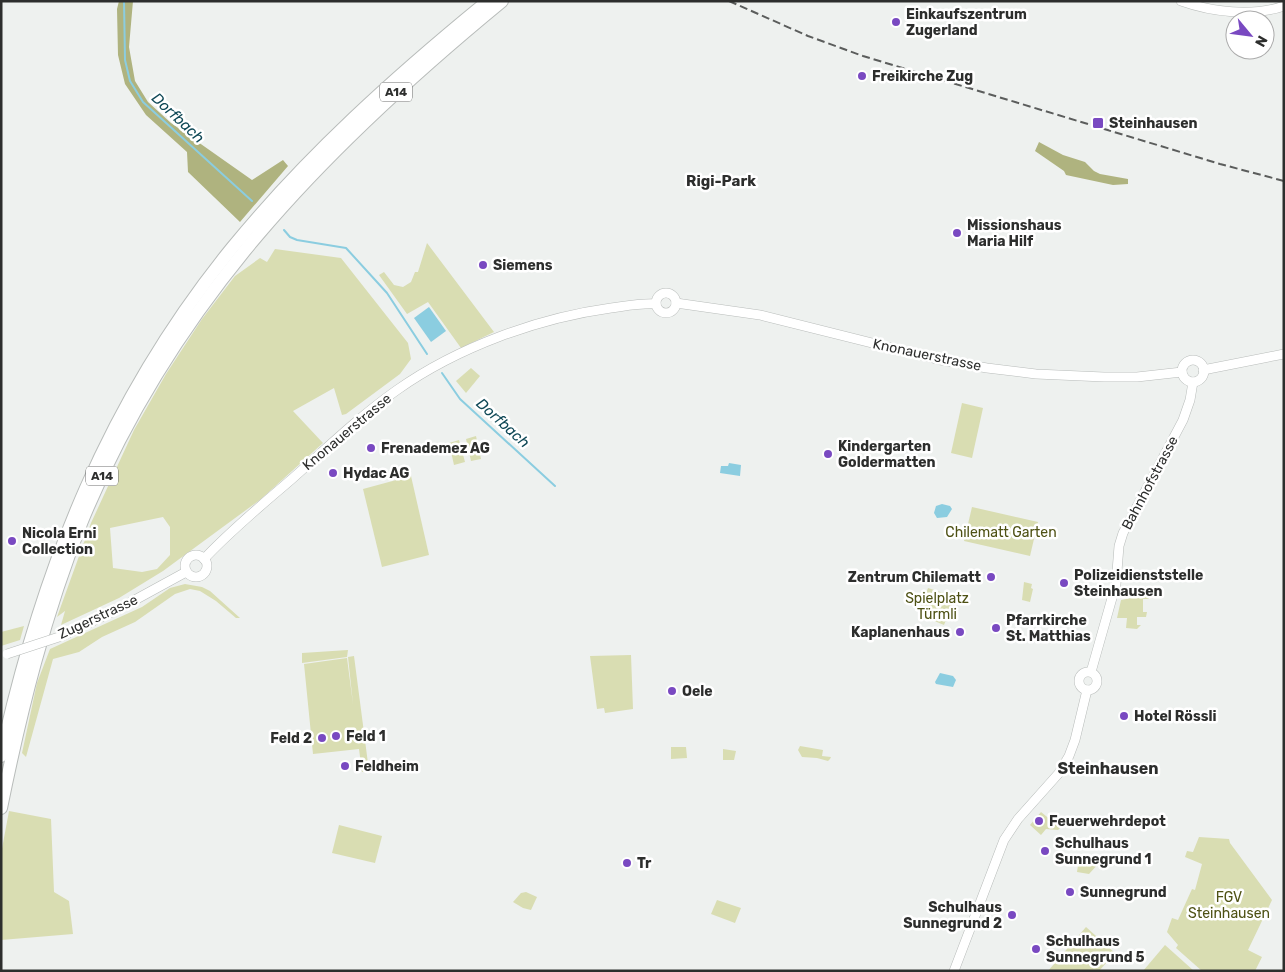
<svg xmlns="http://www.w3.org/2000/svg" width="1285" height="972" font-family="Rubik,sans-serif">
	<rect width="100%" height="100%" fill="#eef1ef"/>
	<!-- green -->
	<g fill="#d9ddb2" fill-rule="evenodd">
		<path d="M427,243L494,332L461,348L428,302L407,314L379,275L384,272L394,285L403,287L411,282L415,272H418Z"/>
		<path d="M275,249L341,258L408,343L411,359L400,374L346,414L342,415L334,388L293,411L323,443L261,499L163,571L119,598L61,625L65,611L57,617L91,523L134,430L166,374L202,319L235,276L260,258L267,262ZM163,517L170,527V555L157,569L142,572L113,568L110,528Z"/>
		<path d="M471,368L480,376L466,393L456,381Z"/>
		<path d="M962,403L983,408L972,458L951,453Z"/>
		<path d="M476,436L481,459L471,461L466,439Z"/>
		<path d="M459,440L465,462L454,465L449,443Z"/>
		<path d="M411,476L429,555L382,567L363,489Z"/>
		<path d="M972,507L1038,522L1030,556L964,541Z"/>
		<path d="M1024,582L1032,584L1031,588L1033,589L1030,602L1022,600Z"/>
		<path d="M185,584L202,587L210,591L240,618H236L216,601L200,591L190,589L175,594L135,622L102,637L79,652L53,659L26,757L22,753L37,683L50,649L142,607L170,588Z"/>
		<path d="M928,588L953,596L954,600L944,625L918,614Z"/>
		<path d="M1147,595L1149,599H1143V612H1147L1146,617H1137V625H1141L1137,629L1126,628L1127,618H1117L1121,600Z"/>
		<path d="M24,626L20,640L1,646V632Z"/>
		<path d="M348,650L347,657L302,663V653Z"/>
		<path d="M631,655L633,709L605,713L604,708L597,709L590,656Z"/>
		<path d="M354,656L369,771L362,772L359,749L313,754L304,664L347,658L353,704L348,657Z"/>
		<path d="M800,746L823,750L822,756L831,757L830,759L828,761L817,758L802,757L798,750Z"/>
		<path d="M671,747H686L687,758L671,759Z"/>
		<path d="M723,749L736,751L734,760H723Z"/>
		<path d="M9,811L51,819L54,892L69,901L73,934L1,940V854Z"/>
		<path d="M1041,812L1052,821L1055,818L1063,825L1058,830L1046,829L1041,835L1030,825Z"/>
		<path d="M339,825L382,836L375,863L332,853Z"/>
		<path d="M1199,837L1229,839L1230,843L1272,900L1248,950L1262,957L1255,971H1202L1176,948L1178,945L1167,932L1172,918L1178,920L1192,889L1195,890L1202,864L1185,857L1187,851L1193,852Z"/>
		<path d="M1079,859L1100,862L1089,874L1077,872Z"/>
		<path d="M526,892L537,897L531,910L523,908L513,902L521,893Z"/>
		<path d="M717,900L741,908L735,923L711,914Z"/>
		<path d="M1086,927L1115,953L1099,971H1048Z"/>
		<path d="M1165,945L1194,971H1143Z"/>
	</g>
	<!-- forest -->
	<g fill="#afb37f">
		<path d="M119,1H133L129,47L135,81L148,102L171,123L252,180L283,160L288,166L240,222L188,172L187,152L146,115L125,84L118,55L117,9Z"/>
		<path d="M1039,142L1063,155L1085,162L1094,171L1100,174L1128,179V184L1113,185L1066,175L1064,171L1035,151Z"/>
	</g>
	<!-- water -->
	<g fill="#8bcde0">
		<path d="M429,307L446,331L431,342L414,318Z"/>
		<path d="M729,463L741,465L740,476L720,473L721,466H728Z"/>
		<path d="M942,504L950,506L952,509L947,517L937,518L934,513L936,506Z"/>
		<path d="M940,673L953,676L956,680L953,687L936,684L935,682Z"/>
	</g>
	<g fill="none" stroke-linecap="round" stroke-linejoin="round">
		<!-- stream -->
		<g stroke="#8bcde0" stroke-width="2">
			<path d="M124,1L125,60L130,81L143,102L252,201"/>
			<path d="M284,230L290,237L297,240L346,248L387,293L427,354"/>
			<path d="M442,373L460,399L555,486"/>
		</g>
		<!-- tertiary casing -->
		<g stroke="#b8bcba" stroke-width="10">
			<g id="tertiary">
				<path d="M1181,1C1212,12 1252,17 1284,6"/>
				<circle cx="666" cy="303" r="10"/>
				<path d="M676,303L760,315L940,360L987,368L1036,374L1104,377H1137L1182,372"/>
				<circle cx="1193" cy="371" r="11"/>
				<path d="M1203,370L1284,354"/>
				<circle cx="196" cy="566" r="11"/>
				<path d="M204,559C232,529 263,504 293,478C327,448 360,416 397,390C458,347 538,318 611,308C626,306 641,303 656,304"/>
				<path d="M62,636L122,607L186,572"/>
				<circle cx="1088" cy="681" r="9"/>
				<path d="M1091,672L1116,584L1119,546L1123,533L1183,420L1190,400L1193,382"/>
				<path d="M954,971L1004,840L1018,819L1059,773L1069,756L1075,740L1087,690"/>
			</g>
		</g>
		<!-- motorway casing -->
		<g stroke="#b8bcba" stroke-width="14">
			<g id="motorway">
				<path d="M1,756C42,568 110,398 232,248C307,156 396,76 488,1"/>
				<path d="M1,808C21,710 45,613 82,521C172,302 322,149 502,1"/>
			</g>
		</g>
		<!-- tertiary -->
		<use href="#tertiary" stroke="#fff" stroke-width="9"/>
		<!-- motorway -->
		<use href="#motorway" stroke="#fff" stroke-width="12"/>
		<!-- rail -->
		<path stroke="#5b5d5c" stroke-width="2" stroke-dasharray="8 4" stroke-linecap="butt" d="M729,1L808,36L863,56L1220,164L1284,181"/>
		<!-- tertiary-bridge casing -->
		<g stroke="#b8bcba" stroke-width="10" stroke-linecap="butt">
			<path id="tertiary-bridge" d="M7,654L62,636"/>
		</g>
		<!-- tertiary-bridge -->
		<use href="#tertiary-bridge" stroke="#fff" stroke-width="9"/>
	</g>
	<!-- markers -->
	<g fill="#7949c1" stroke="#fff" stroke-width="2">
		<circle cx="896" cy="22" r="5"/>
		<circle cx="862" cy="76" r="5"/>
		<rect x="1092" y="117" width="12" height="12" rx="2.5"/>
		<circle cx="957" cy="233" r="5"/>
		<circle cx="483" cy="265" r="5"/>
		<circle cx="371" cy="448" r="5"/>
		<circle cx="828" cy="454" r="5"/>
		<circle cx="333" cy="473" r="5"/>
		<circle cx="12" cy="541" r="5"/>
		<circle cx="991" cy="577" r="5"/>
		<circle cx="1064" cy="583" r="5"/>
		<circle cx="996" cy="628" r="5"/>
		<circle cx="960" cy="632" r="5"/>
		<circle cx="672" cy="691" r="5"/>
		<circle cx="1124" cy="716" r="5"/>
		<circle cx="336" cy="736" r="5"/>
		<circle cx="322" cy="738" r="5"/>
		<circle cx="345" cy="766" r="5"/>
		<circle cx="1039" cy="821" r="5"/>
		<circle cx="1045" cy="851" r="5"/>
		<circle cx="627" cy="863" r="5"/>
		<circle cx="1070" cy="892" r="5"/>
		<circle cx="1012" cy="915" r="5"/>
		<circle cx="1036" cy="949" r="5"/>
	</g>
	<g text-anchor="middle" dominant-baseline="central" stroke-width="5" stroke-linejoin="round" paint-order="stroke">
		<!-- shield labels -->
		<g fill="#fff" stroke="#6c6d6c" stroke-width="1">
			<rect x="380" y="82.5" width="32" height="19" rx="4"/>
			<rect x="86" y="466.5" width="32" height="19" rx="4"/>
		</g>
		<g font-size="12" font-weight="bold" fill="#2d2e2d">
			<text x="396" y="92">A14</text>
			<text x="102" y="476">A14</text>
		</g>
		<!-- poi labels -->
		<g font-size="14" font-weight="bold" fill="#2d2e2d" stroke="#fff" text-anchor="start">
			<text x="906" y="14">Einkaufszentrum<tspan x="906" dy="16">Zugerland</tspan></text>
			<text x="872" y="76">Freikirche Zug</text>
			<text x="1109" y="123">Steinhausen</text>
			<text x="967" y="225">Missionshaus<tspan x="967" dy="16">Maria Hilf</tspan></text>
			<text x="493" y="265">Siemens</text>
			<text x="838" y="446">Kindergarten<tspan x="838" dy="16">Goldermatten</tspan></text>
			<text x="381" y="448">Frenademez AG</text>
			<text x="343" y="473">Hydac AG</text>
			<text x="22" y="533">Nicola Erni<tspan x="22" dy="16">Collection</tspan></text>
			<text x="1074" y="575">Polizeidienststelle<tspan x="1074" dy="16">Steinhausen</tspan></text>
			<text x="981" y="577" text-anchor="end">Zentrum Chilematt</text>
			<text x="1006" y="620">Pfarrkirche<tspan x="1006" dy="16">St. Matthias</tspan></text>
			<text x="950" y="632" text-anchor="end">Kaplanenhaus</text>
			<text x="682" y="691">Oele</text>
			<text x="1134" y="716">Hotel Rössli</text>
			<text x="346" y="736">Feld 1</text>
			<text x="312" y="738" text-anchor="end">Feld 2</text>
			<text x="355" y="766">Feldheim</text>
			<text x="1049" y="821">Feuerwehrdepot</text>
			<text x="1055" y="843">Schulhaus<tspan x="1055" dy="16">Sunnegrund 1</tspan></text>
			<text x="637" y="863">Tr</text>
			<text x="1080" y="892">Sunnegrund</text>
			<text x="1002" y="907" text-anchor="end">Schulhaus<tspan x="1002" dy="16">Sunnegrund 2</tspan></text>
			<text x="1046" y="941">Schulhaus<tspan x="1046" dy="16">Sunnegrund 5</tspan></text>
		</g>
		<!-- street labels -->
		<g font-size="14" fill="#2d2e2d" stroke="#fff">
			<text transform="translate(927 355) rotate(12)">Knonauerstrasse</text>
			<text transform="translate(347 432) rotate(-40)">Knonauerstrasse</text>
			<text transform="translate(1150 483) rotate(-62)">Bahnhofstrasse</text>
			<text transform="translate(98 617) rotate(-25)">Zugerstrasse</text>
		</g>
		<!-- park labels -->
		<g font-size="14" fill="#4e5114" stroke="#fff">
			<text x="1001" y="532">Chilematt Garten</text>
			<text x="937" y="598">Spielplatz<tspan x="937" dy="16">Türmli</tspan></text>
			<text x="1229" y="897">FGV<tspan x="1229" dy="16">Steinhausen</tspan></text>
		</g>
		<!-- water labels -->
		<g font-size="15" font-style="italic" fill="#104957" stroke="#fff">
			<text transform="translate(178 118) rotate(43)">Dorfbach</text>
			<text transform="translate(503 423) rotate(42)">Dorfbach</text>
		</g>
		<!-- neighbourhood labels -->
		<g font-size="15" font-weight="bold" fill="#2d2e2d" stroke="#fff">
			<text x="721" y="181">Rigi-Park</text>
		</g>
		<!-- quarter labels -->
		<g font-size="16" font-weight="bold" fill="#2d2e2d" stroke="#fff">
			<text x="1108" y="768">Steinhausen</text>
		</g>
	</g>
	<!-- border -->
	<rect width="1285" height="972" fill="none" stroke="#2d2e2d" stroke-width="5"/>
	<!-- north arrow -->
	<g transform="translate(1250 35) rotate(119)"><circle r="24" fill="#ffffff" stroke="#ababab"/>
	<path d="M0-4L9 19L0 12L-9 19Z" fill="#7949c1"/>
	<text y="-8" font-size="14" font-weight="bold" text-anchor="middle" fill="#2d2e2d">N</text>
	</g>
</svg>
